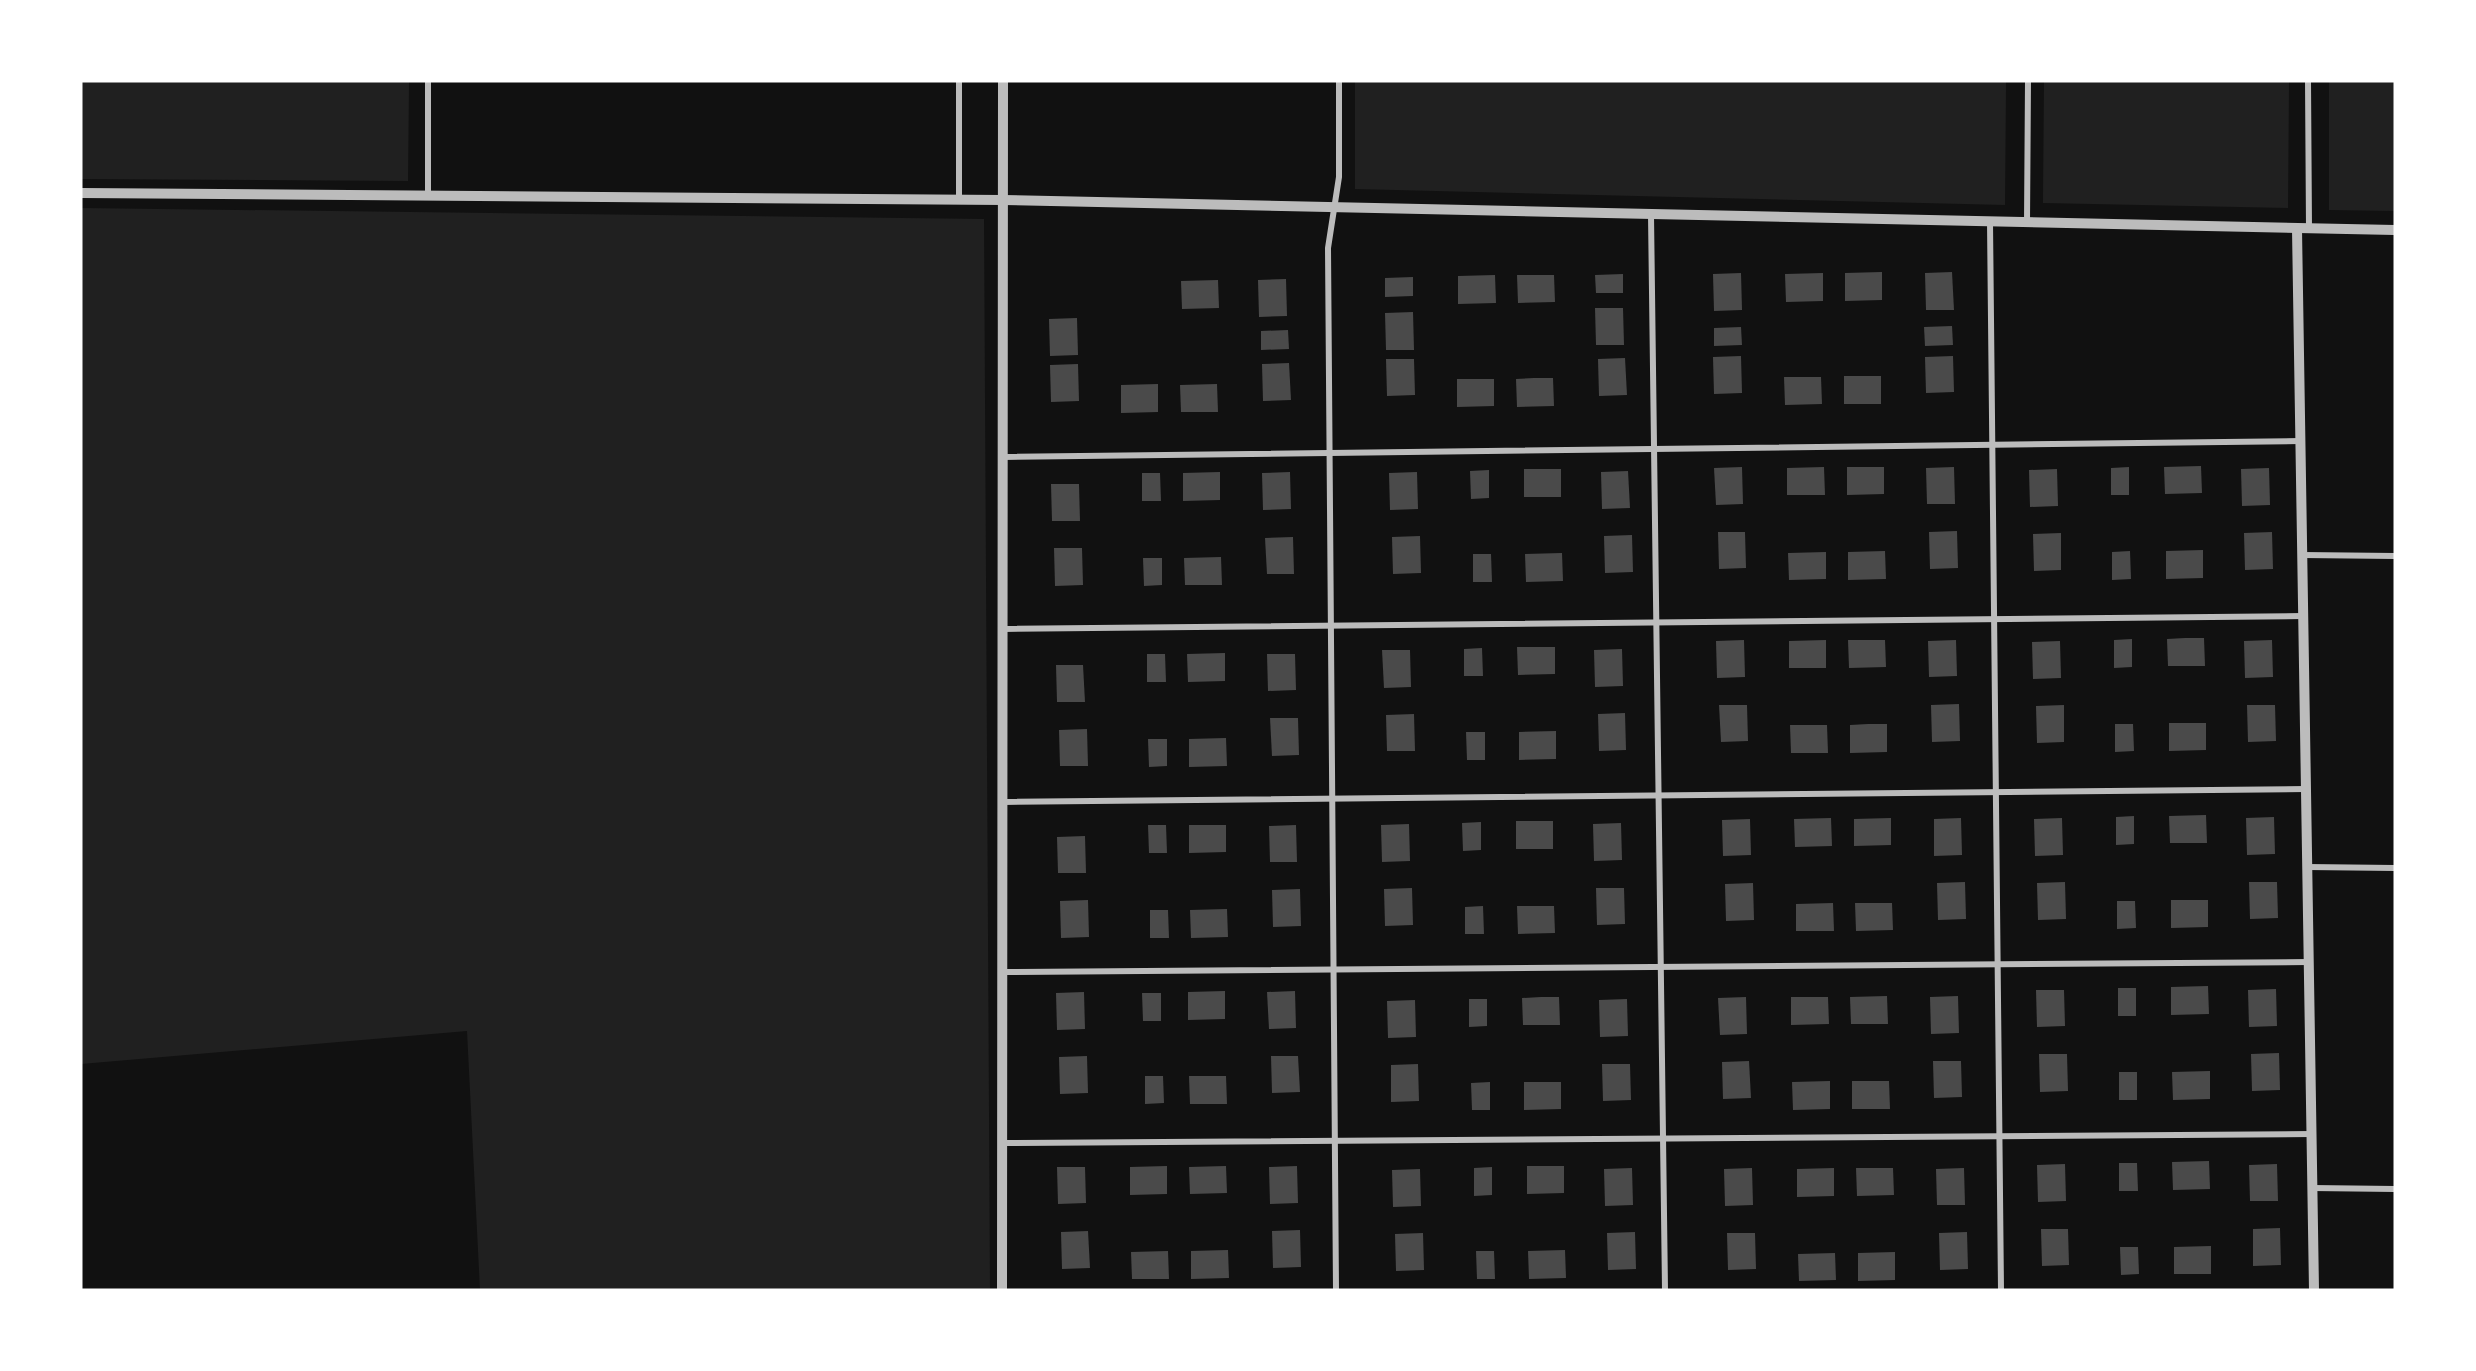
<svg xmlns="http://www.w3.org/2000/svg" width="2476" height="1371" font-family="'IBM Plex Sans',sans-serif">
	<rect width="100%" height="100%" fill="#111"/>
	<!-- green -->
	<g fill="#202020">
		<path d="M81,81H409L408,181L81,179Z"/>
		<path d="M1355,81H2006L2005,205L1355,189Z"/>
		<path d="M2044,81H2289L2288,208L2043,203Z"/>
		<path d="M2329,81H2395V211L2329,210Z"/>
		<path d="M81,208L984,219L990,1290H480L467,1031L81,1064Z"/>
	</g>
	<!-- building -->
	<g fill="#4a4a4a">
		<path d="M1882,272V300L1845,301V273Z"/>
		<path d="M1952,272L1954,310H1926L1925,273Z"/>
		<path d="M1741,273L1742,310L1714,311L1713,274Z"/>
		<path d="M1823,273V301L1786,302L1785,274Z"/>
		<path d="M1623,274V293H1596L1595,275Z"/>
		<path d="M1495,275L1496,303L1458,304V276Z"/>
		<path d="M1517,275H1554L1555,302L1518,303Z"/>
		<path d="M1413,277V296L1385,297V278Z"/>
		<path d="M1286,279L1287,316L1259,317L1258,280Z"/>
		<path d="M1218,280L1219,308L1182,309L1181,281Z"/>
		<path d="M1595,308H1623L1624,345H1596Z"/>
		<path d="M1413,312L1414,350H1386L1385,313Z"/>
		<path d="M1077,318L1078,355L1050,356L1049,319Z"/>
		<path d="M1952,326L1953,345L1925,346L1924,327Z"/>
		<path d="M1741,327L1742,345L1714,346V328Z"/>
		<path d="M1288,330L1289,349L1261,350V331Z"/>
		<path d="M1741,356L1742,393L1714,394L1713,357Z"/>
		<path d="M1953,356L1954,392L1926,393L1925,357Z"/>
		<path d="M1625,358L1627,395L1599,396L1598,359Z"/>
		<path d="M1386,359H1414L1415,395L1387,396Z"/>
		<path d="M1289,363L1291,400L1263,401L1262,364Z"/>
		<path d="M1078,364L1079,401L1051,402L1050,365Z"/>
		<rect x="1844" y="376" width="37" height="28"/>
		<path d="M1784,377H1821L1822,404L1785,405Z"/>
		<path d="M1534,378H1553L1554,406L1517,407L1516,379Z"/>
		<path d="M1457,379H1494V406L1457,407Z"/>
		<path d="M1158,384V412L1121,413V385Z"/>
		<path d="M1217,384L1218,412H1181L1180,385Z"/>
		<path d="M2201,466L2202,493L2165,494L2164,467Z"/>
		<path d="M1742,467L1743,504L1716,505L1714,468Z"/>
		<path d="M1824,467L1825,495H1787V468Z"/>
		<path d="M1847,467H1884V494L1847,495Z"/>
		<path d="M1954,467L1955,504H1927L1926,468Z"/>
		<path d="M2129,467V495H2111V468Z"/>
		<path d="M2269,468L2270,505L2242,506L2241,469Z"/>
		<rect x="1524" y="469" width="37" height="28"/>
		<path d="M2057,469L2058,506L2030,507L2029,470Z"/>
		<path d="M1489,470V498L1471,499L1470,471Z"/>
		<path d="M1628,471L1630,508L1602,509L1601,472Z"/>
		<path d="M1220,472V500L1183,501V473Z"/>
		<path d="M1290,472L1291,509L1263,510L1262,473Z"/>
		<path d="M1417,472L1418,509L1390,510L1389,473Z"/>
		<path d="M1142,473H1160L1161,501H1142Z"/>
		<path d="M1051,484H1079L1080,521H1052Z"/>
		<path d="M1957,531L1958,568L1930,569L1929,532Z"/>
		<path d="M1718,532H1745L1746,568L1719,569Z"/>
		<path d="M2272,532L2273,569L2245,570L2244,533Z"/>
		<path d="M2061,533V570L2034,571L2033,534Z"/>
		<path d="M1632,535L1633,572L1605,573L1604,536Z"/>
		<path d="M1420,536L1421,573L1393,574L1392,537Z"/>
		<path d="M1293,537L1294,574H1267L1265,538Z"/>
		<path d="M1054,548H1082L1083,585L1055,586Z"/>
		<path d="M2203,550V578L2166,579V551Z"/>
		<path d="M1885,551L1886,579L1848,580V552Z"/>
		<path d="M2130,551L2131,579L2112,580V552Z"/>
		<path d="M1826,552V579L1789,580L1788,553Z"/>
		<path d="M1562,553L1563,581L1526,582L1525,554Z"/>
		<path d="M1473,554H1491L1492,582H1473Z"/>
		<path d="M1221,557L1222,585H1185L1184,558Z"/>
		<path d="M1143,558H1162V585L1144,586Z"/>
		<path d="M2185,638H2204L2205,666H2168L2167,639Z"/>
		<path d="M2132,639V667L2114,668V640Z"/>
		<path d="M1744,640L1745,677L1717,678L1716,641Z"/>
		<path d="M1826,640V668H1789V641Z"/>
		<path d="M1848,640H1885L1886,667L1849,668Z"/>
		<path d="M1956,640L1957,676L1929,677L1928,641Z"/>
		<path d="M2272,640L2273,677L2245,678L2244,641Z"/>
		<path d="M2060,641L2061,678L2033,679L2032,642Z"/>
		<path d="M1517,647H1555V674L1518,675Z"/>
		<path d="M1482,648L1483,676H1464V649Z"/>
		<path d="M1622,649L1623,686L1595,687L1594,650Z"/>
		<path d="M1382,650H1410L1411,687L1384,688Z"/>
		<path d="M1225,653V681L1188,682L1187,654Z"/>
		<path d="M1147,654H1165L1166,682H1147Z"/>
		<path d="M1267,654H1295L1296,690L1268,691Z"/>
		<path d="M1056,665H1083L1085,702H1057Z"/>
		<path d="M1959,704L1960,741L1932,742L1931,705Z"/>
		<path d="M1719,705H1747L1748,741L1721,742Z"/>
		<path d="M2064,705V742L2037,743L2036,706Z"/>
		<path d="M2247,705H2275L2276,741L2248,742Z"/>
		<path d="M1625,713L1626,750L1599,751L1598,714Z"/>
		<path d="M1414,714L1415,751H1387L1386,715Z"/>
		<path d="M1270,718H1298L1299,755L1272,756Z"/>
		<path d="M2169,723H2206V750L2169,751Z"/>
		<path d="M1868,724H1887V752L1850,753V725Z"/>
		<path d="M2115,724H2133L2134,751L2115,752Z"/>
		<path d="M1790,725H1827L1828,753H1791Z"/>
		<path d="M1087,729L1088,766H1060L1059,730Z"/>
		<path d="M1556,731V759L1519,760V732Z"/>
		<path d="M1466,732H1485V760H1467Z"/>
		<path d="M1226,738L1227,766L1189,767V739Z"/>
		<path d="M1148,739H1167V766L1149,767Z"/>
		<path d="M2206,815L2207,843H2170L2169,816Z"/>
		<path d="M2134,816V844L2116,845V817Z"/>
		<path d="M2274,817L2275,854L2247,855L2246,818Z"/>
		<path d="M1831,818L1832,846L1795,847L1794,819Z"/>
		<path d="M1891,818V845L1854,846V819Z"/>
		<path d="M1961,818L1962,855L1934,856V819Z"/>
		<path d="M2062,818L2063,855L2035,856L2034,819Z"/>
		<path d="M1750,819L1751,855L1723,856L1722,820Z"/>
		<rect x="1516" y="821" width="37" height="28"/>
		<path d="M1481,822V850L1463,851L1462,823Z"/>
		<path d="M1621,823L1622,860L1594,861L1593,824Z"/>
		<path d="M1409,824L1410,861L1382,862L1381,825Z"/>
		<path d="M1148,825H1166L1167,853H1149Z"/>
		<path d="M1189,825H1226V852L1189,853Z"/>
		<path d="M1296,825L1297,862H1270L1269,826Z"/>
		<path d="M1085,836L1086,873H1058L1057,837Z"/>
		<path d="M1965,882L1966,919L1938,920L1937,883Z"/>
		<path d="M2065,882L2066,919L2038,920L2037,883Z"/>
		<path d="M2249,882H2277L2278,918L2250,919Z"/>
		<path d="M1753,883L1754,920L1726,921L1725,884Z"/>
		<path d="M1412,888L1413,925L1385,926L1384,889Z"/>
		<path d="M1596,888H1624L1625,924L1597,925Z"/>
		<path d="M1300,889L1301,926L1273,927L1272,890Z"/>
		<path d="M1088,900L1089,937L1061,938L1060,901Z"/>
		<path d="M2171,900H2208V927L2171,928Z"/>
		<path d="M2117,901H2135L2136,928L2117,929Z"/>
		<path d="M1833,903L1834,931H1796V904Z"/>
		<path d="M1855,903H1892L1893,930L1856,931Z"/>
		<path d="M1483,906L1484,934H1465V907Z"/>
		<path d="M1517,906H1554L1555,933L1518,934Z"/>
		<path d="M1227,909L1228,937L1191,938L1190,910Z"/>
		<path d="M1150,910H1168L1169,938H1150Z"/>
		<path d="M2208,986L2209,1014L2171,1015V987Z"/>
		<rect x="2118" y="988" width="18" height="28"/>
		<path d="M2276,989L2277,1026L2249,1027L2248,990Z"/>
		<path d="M2036,990H2064L2065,1026L2037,1027Z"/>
		<path d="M1225,991V1019L1188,1020V992Z"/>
		<path d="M1295,991L1296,1028L1269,1029L1267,992Z"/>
		<path d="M1084,992L1085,1029L1057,1030L1056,993Z"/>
		<path d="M1142,993H1161V1021H1143Z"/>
		<path d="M1887,996L1888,1024H1851L1850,997Z"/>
		<path d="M1958,996L1959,1033L1931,1034L1930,997Z"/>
		<path d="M1541,997H1559L1560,1025H1523L1522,998Z"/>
		<path d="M1746,997L1747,1034L1720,1035L1718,998Z"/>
		<path d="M1791,997H1828L1829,1024L1791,1025Z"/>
		<path d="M1469,999H1487V1026L1469,1027Z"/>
		<path d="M1627,999L1628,1036L1600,1037L1599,1000Z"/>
		<path d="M1415,1000L1416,1037L1388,1038L1387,1001Z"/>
		<path d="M2279,1053L2280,1090L2252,1091L2251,1054Z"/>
		<path d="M2039,1054H2067L2068,1091L2040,1092Z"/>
		<path d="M1087,1056L1088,1093L1060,1094L1059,1057Z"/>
		<path d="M1271,1056H1298L1300,1092L1272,1093Z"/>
		<path d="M1749,1061L1751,1098L1723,1099L1722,1062Z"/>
		<path d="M1933,1061H1961L1962,1097L1934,1098Z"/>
		<path d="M1418,1064L1419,1101L1391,1102V1065Z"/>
		<path d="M1602,1064H1630L1631,1100L1603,1101Z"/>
		<path d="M2210,1071V1099L2173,1100L2172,1072Z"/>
		<rect x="2119" y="1072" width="18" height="28"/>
		<path d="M1145,1076H1163L1164,1103L1145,1104Z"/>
		<path d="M1189,1076H1226L1227,1104H1190Z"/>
		<path d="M1830,1081V1109L1793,1110L1792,1082Z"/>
		<path d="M1852,1081H1889L1890,1109H1852Z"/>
		<path d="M1490,1082V1110H1472L1471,1083Z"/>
		<path d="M1524,1082H1561V1109L1524,1110Z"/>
		<path d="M2209,1161L2210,1189L2173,1190L2172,1162Z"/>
		<path d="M2119,1163H2137L2138,1191H2119Z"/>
		<path d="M2065,1164L2066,1201L2038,1202L2037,1165Z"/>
		<path d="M2277,1164L2278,1201H2250L2249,1165Z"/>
		<path d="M1167,1166V1194L1130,1195V1167Z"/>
		<path d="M1226,1166L1227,1193L1190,1194L1189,1167Z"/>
		<path d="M1297,1166L1298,1203L1270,1204L1269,1167Z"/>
		<path d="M1527,1166H1564V1193L1527,1194Z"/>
		<path d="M1057,1167H1085L1086,1203L1058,1204Z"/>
		<path d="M1492,1167V1195L1474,1196V1168Z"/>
		<path d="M1632,1168L1633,1205L1605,1206L1604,1169Z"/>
		<path d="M1752,1168L1753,1205L1725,1206L1724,1169Z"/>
		<path d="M1834,1168V1196L1797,1197V1169Z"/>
		<path d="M1856,1168H1893L1894,1195L1857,1196Z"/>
		<path d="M1964,1168L1965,1205H1937L1936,1169Z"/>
		<path d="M1420,1169L1421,1206L1393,1207L1392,1170Z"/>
		<path d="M2280,1228L2281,1265L2253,1266V1229Z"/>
		<path d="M2041,1229H2068L2069,1265L2042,1266Z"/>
		<path d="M1300,1230L1301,1267L1273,1268L1272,1231Z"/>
		<path d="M1088,1231L1090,1268L1062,1269L1061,1232Z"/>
		<path d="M1635,1232L1636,1269L1608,1270L1607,1233Z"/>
		<path d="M1967,1232L1968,1269L1940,1270L1939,1233Z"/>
		<path d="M1423,1233L1424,1270L1396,1271L1395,1234Z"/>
		<path d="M1727,1233H1755L1756,1269L1728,1270Z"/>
		<path d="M2211,1246V1274H2174V1247Z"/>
		<path d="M2120,1247H2138L2139,1274L2121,1275Z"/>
		<path d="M1228,1250L1229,1278L1191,1279V1251Z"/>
		<path d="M1565,1250L1566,1278L1529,1279L1528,1251Z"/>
		<path d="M1168,1251L1169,1279H1132L1131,1252Z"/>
		<path d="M1476,1251H1494L1495,1279H1477Z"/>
		<path d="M1895,1252V1280L1858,1281V1253Z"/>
		<path d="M1835,1253L1836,1280L1799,1281L1798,1254Z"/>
	</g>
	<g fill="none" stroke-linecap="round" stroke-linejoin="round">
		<!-- minor -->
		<g stroke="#bcbcbc" stroke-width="6">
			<path d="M428,81V196"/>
			<path d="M2308,81L2309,229"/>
			<path d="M959,200V81"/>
			<path d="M1651,215L1665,1290"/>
			<path d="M1990,222L2001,1290"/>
			<path d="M2027,222L2028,81"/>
			<path d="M1003,457L2300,441"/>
			<path d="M2302,555L2395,556"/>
			<path d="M1003,629L2303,616"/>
			<path d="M1003,802L2306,789"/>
			<path d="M2307,867L2395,868"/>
			<path d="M1003,972L2309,962"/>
			<path d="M1003,1143L2312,1134"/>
			<path d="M2312,1188L2395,1189"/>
			<path d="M1336,1290L1328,248L1339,177V81"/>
		</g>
		<!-- tertiary -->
		<g stroke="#bcbcbc" stroke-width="10">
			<path d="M81,193L1003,200L2395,230"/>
			<path d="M2297,229L2314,1290"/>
			<path d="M1002,1290L1003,81"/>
		</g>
	</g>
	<!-- border -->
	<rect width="2476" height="1371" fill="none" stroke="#ffffff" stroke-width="165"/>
</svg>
